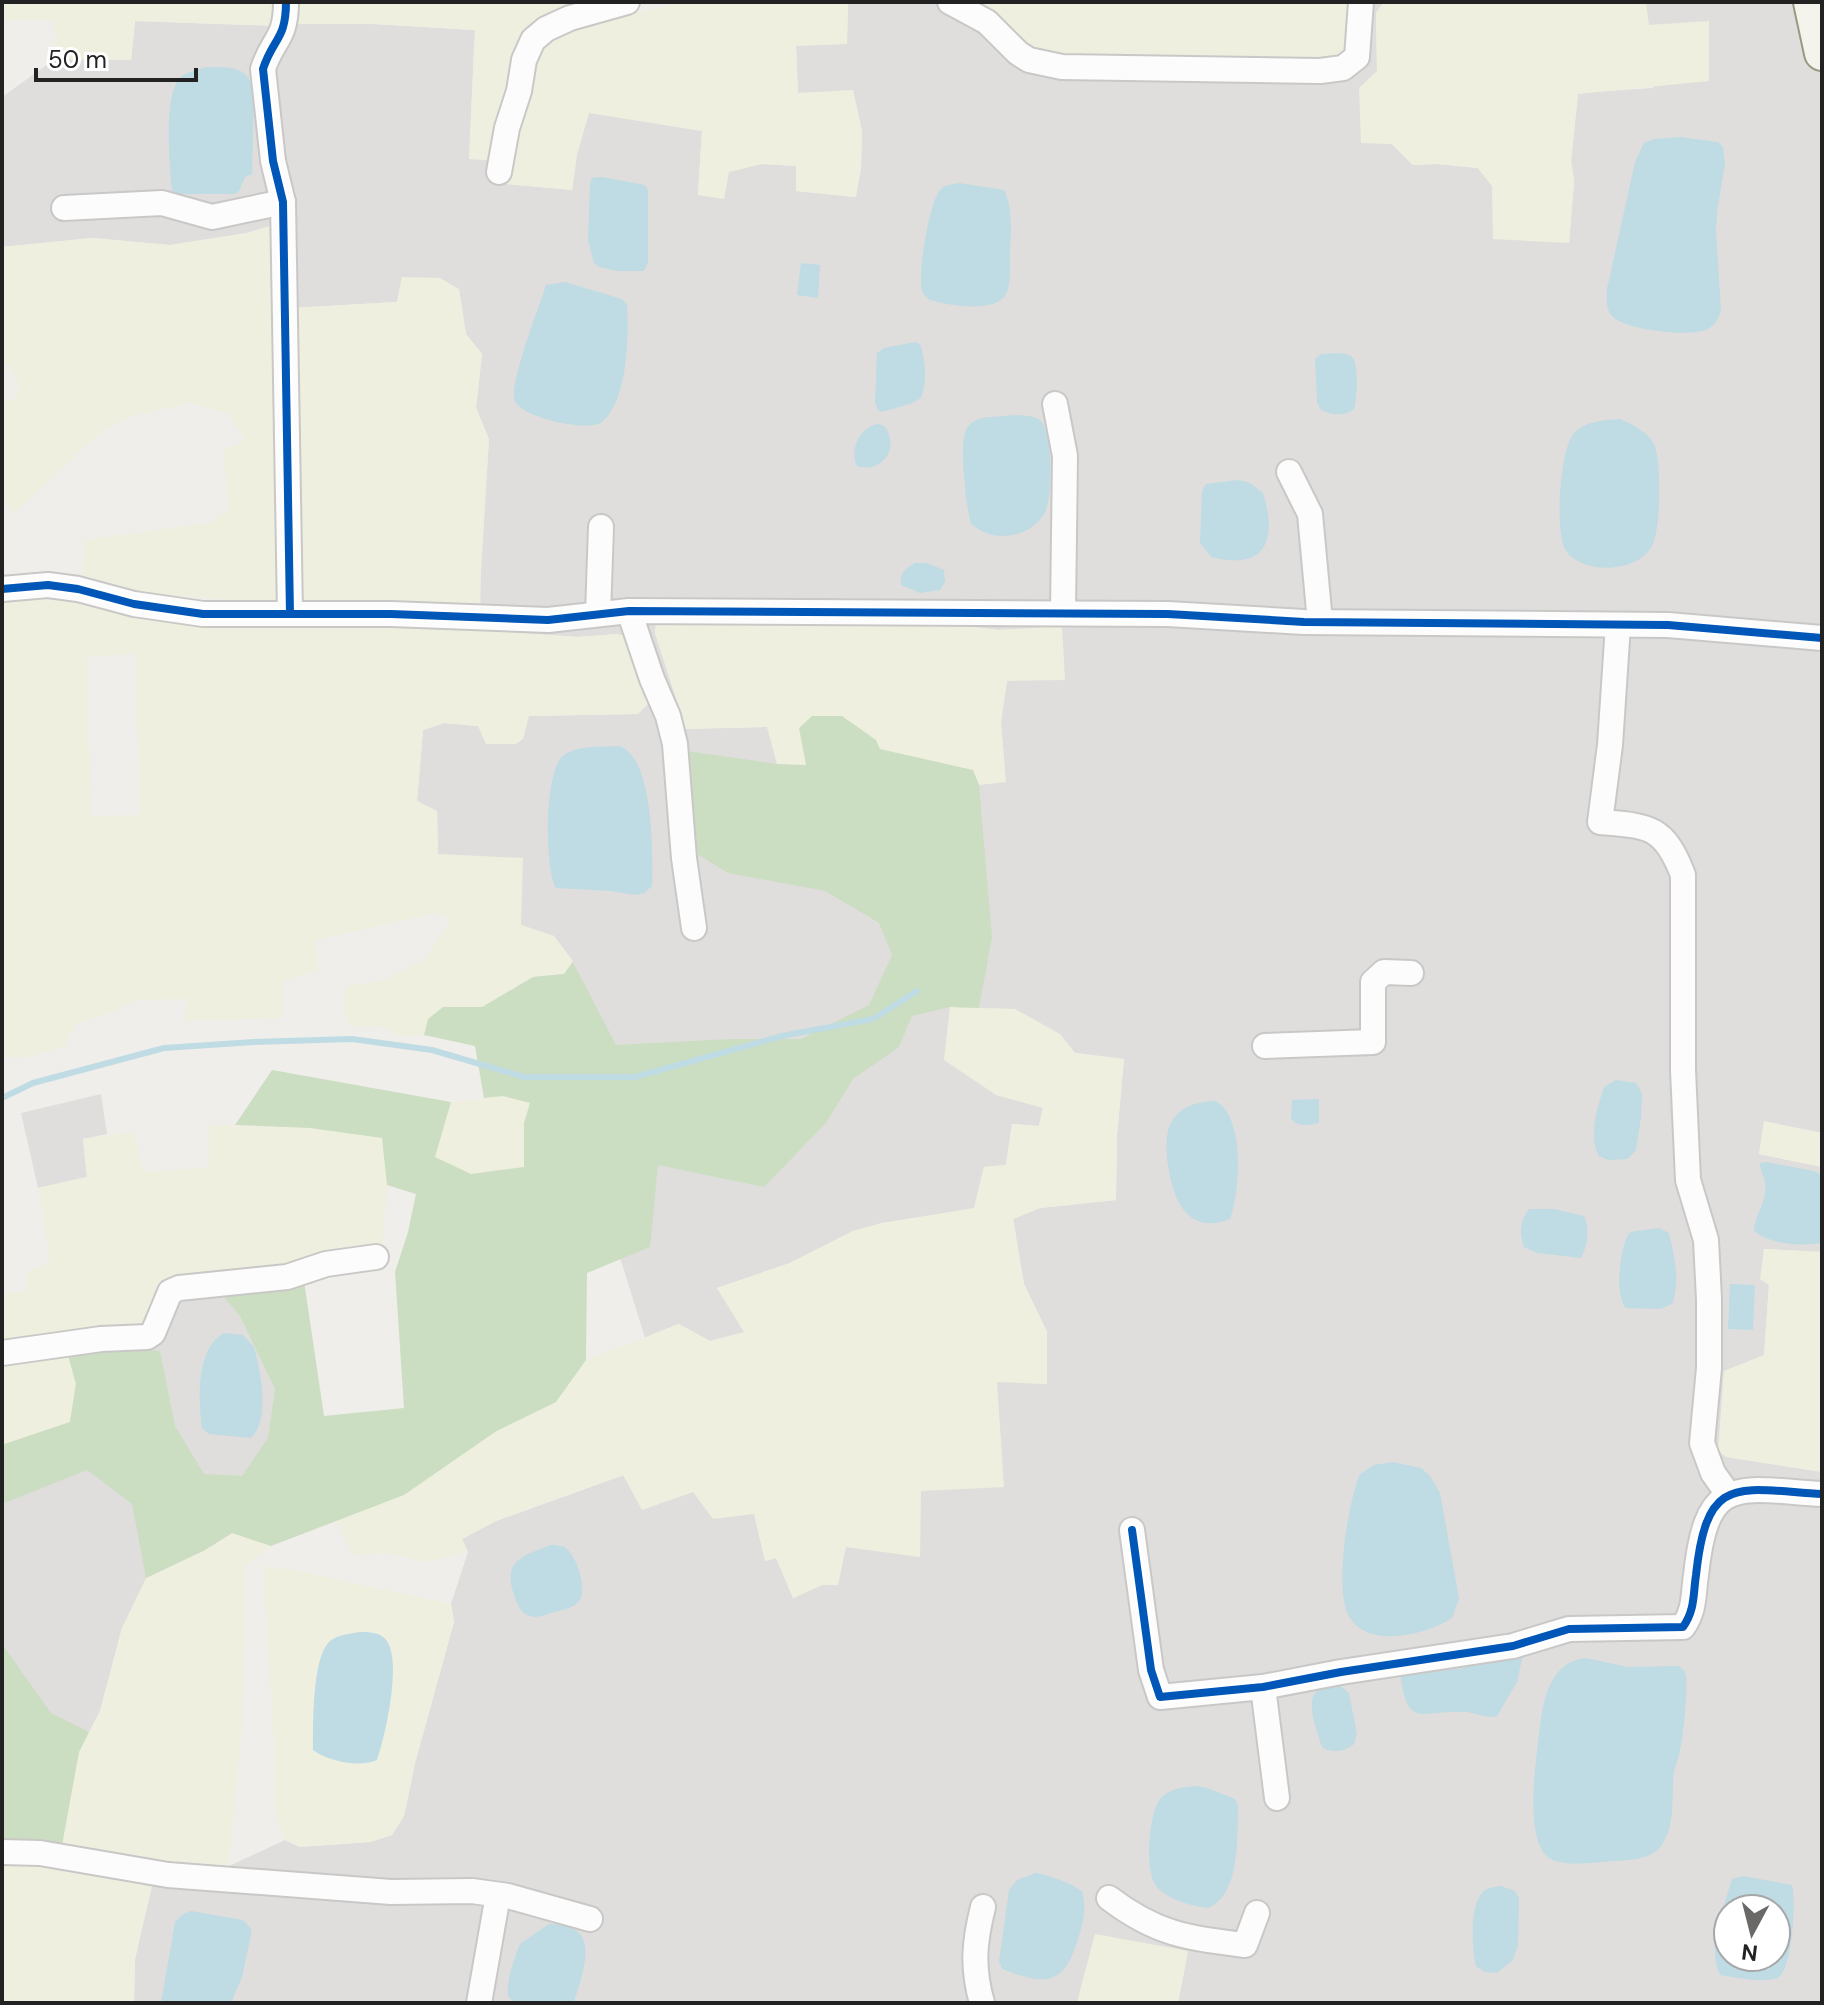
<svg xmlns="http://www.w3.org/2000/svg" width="1824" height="2005" font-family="'DM Sans',sans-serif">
	<rect width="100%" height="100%" fill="#f0eeeb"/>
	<!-- residential -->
	<g fill="#dfdedc" fill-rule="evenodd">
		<path d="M848,2H974L1005,25L1384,2L1376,13L1377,71L1392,144L1413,165L1437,164L1478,168L1492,186L1569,243L1574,181L1571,161L1578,93L1653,88L1646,2H1822V1133L1765,1122L1759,1154L1822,1167V1252L1764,1249L1769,1285L1764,1355L1718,1450L1727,1457L1822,1472V2003H1178L1188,1951L1095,1935L1077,2003H134L135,1959L153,1881L161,1861L229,1866L285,1840L300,1847L370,1842L392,1835L404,1816L415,1763L454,1622L451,1604L468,1552L462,1539L496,1521L624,1475L693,1492L755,1514L765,1561L776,1557L793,1598L822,1585L846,1547L921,1491L936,1488L997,1381L1047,1384V1332L1024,1284L1013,1219L1040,1208L1116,1200L1117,1135L1124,1059L1075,1053L1060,1034L996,1095L1043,1107L1039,1126L1012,1124L1006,1165L984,1167L974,1209L882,1223L853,1231L790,1263L717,1288L745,1332L710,1341L678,1324L645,1338L533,977L554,936L521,925L438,854L437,812L417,801L423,730L444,723L478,726L523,739L528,716L637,714L617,634L578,637L480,630L481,553L489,439L476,408L482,354L466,334L459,290L402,278L397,302L277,309L273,225L247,233L170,245L92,238L2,247V97L55,59L131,60L135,21L280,26L293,24H373L475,30L469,159L509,161L507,184L572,190L577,154L589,112L702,131L698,195L728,172L761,164L796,166V191L855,197L861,168L862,130L798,93L796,45L847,44ZM928,622L999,630L1062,627L1007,680L1001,722L1005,782L778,764L767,727L686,729L655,633L656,623ZM1728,1909H1776V1957H1728Z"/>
		<path d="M101,1094L107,1134L83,1139L87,1177L38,1188L21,1113Z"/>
		<path d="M273,1268L324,1431L271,1546L232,1533L122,1628L100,1711L79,1752L62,1845L2,1839V1445L164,1290Z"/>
	</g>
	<!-- farmland -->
	<g fill="#efefdf" fill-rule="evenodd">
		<path d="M2,2H282L280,26L135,21L131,60L56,59L54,20L2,21Z"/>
		<path d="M292,2H600L548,17L495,160L469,159L475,30L373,24H293Z"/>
		<path d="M688,2H848L847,44L796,46L798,93L853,90L862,130L861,168L856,197L796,191V166L761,164L729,172L724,199L698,195L702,131L589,113L577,154L572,190L506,184L509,155L537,51L552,38L570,27Z"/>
		<path d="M974,2H1353L1350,50L1336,60L1050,58L1026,47L1005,25Z"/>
		<path d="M1384,2H1646L1649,25L1709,21V81L1578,94L1571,161L1574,181L1569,243L1493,239L1492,186L1478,168L1437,164L1413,165L1392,144L1361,143L1359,88L1377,71L1376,13Z"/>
		<path d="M274,225L285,599L249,601L151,594L82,575L84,540L209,523L228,510L224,454L226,447L236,446L244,439L229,414L190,403L130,417L102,431L13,514L2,497V402L16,399L19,383L8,365L2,364V247L92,238L170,245L247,233Z"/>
		<path d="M402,277L440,278L459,289L466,334L482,354L476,408L489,439L479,605L373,600H295L292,308L397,302Z"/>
		<path d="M44,595L65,597L146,620L179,623L393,625L578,637L617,634L631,637L654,698L638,714L529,716L523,739L516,744H486L478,726L444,723L423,730L417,801L437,811L438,854L523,858L521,925L554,936L573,961L564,974L533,977L482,1007H443L428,1019L424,1035L404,1037L380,1027L350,1026L342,1003L347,986L384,980L423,961L451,919L438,913L316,940L318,971L283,980V1018L185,1021L186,999L139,1000L109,1013L76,1023L65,1046L25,1058L2,1057V905L6,885L2,878V600ZM136,654L139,815L91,816L87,657Z"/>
		<path d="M928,622L999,630L1062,626L1065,680L1007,681L1001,722L1006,782L979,785L973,770L880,749L807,765L777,764L767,727L686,729L655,633L656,623Z"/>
		<path d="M950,1007L1015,1009L1060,1034L1075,1053L1124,1059L1117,1135L1116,1200L1040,1208L1013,1219L1024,1284L1047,1332V1384L997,1382L1004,1487L921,1491L920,1557L846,1547L838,1585H822L793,1598L776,1558L765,1561L754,1514L713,1519L693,1492L642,1510L623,1475L496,1521L462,1539L468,1552L427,1562L385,1553L353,1555L336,1521L404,1495L495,1431L556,1402L586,1360L679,1324L710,1341L744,1332L717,1288L790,1263L853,1231L882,1223L974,1208L984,1167L1006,1165L1012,1124L1039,1126L1043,1108L996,1095L944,1060Z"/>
		<path d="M503,1096L530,1103L524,1123V1167L471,1174L434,1157L451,1102Z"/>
		<path d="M1764,1121L1822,1133V1167L1759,1154Z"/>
		<path d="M209,1125L310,1128L382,1138L387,1185L382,1248L291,1267L182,1280L146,1330L2,1348V1293L26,1292V1272L50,1262L38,1188L87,1177L83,1139L134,1132L143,1172L209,1167Z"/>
		<path d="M1764,1249L1822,1252V1472L1726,1457L1718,1451L1724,1371L1764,1355L1769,1285L1760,1279Z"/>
		<path d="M67,1352L76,1384L70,1422L2,1445V1360Z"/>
		<path d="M232,1533L271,1546L245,1567L243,1717L229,1866L151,1860L62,1845L79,1752L100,1711L122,1628L146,1578L205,1550Z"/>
		<path d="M263,1566L298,1571L451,1604L454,1622L415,1763L404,1816L392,1835L370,1842L300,1847L285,1840L274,1809V1744ZM370,1632L393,1661V1682L382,1746L368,1763L348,1762L315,1753L313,1749L315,1693L323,1650L333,1638L348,1634Z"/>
		<path d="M2,1859L153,1881L135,1959L134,2003H2Z"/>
		<path d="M1095,1934L1188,1951L1178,2003H1077Z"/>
	</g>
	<!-- forest -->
	<g fill="#cbdec1">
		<path d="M812,716H842L876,740L880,749L973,770L979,785L992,937L979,1008L950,1007L912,1016L899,1047L853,1079L826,1123L764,1187L658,1165L650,1247L587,1273L586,1360L556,1402L495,1432L404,1495L271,1546L232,1533L205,1550L146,1578L132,1504L87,1470L2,1504V1445L70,1422L76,1384L67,1352L116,1346L160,1351L175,1426L204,1474L242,1476L268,1438L275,1389L240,1316L219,1291L304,1281L324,1416L404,1408L395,1272L408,1232L416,1194L387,1185L382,1138L310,1128L235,1125L272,1070L451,1102L435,1157L471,1174L524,1167V1123L530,1103L503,1096L484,1098L475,1046L424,1035L428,1019L443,1007H482L533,977L564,974L573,962L616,1045L730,1039H801L869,1005L892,955L879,923L825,891L728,873L694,852L687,751L777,764L806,765L799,728Z"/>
		<path d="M2,1644L51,1713L89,1732L79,1752L62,1845L2,1841Z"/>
	</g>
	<!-- water -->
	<g fill="#bfdbe3" fill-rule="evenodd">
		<path d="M206,67C229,68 246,64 254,90L252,174L245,177L239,191L235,194H178L172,190C170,164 162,92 182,76C188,71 199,70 206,67Z"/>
		<path d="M1680,137L1718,142L1723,147L1725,163L1717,212L1716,231L1721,311C1718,320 1714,327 1705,330C1687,337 1623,330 1611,315C1606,309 1607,297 1607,289L1635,162L1644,143L1654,139Z"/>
		<path d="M602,177L645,185L648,190V262L644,271H617L599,267L594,263L588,240L590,184L592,178Z"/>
		<path d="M959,183L1004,190C1013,208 1011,232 1010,251C1009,263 1012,283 1006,294C995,314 947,305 930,300C925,296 924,296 922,290C917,276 930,198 941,189C945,185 953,184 959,183Z"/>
		<path d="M801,263L820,265L818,298L797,295Z"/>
		<path d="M565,282L622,299L627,304C629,335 628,400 602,422C590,433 515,417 514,398C512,376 538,310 546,285Z"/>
		<path d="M915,342L920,344C926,360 927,381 921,398L910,404L882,412L878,410L875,402L877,353L884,348Z"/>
		<path d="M1339,353C1341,353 1350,355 1352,357C1359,363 1357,400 1354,409C1344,417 1332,415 1321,410L1317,402L1315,359L1321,354Z"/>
		<path d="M987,417C1001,417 1025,412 1038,419C1054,427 1052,495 1046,510C1041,523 1026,533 1012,535C996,538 984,534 971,524C966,507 959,445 966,430C970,421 979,419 987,417Z"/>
		<path d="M1620,419C1633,425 1647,431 1654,444C1662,462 1661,529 1652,546C1638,573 1583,575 1566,551C1554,534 1560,448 1574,433C1586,421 1604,420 1620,419Z"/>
		<path d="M878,424L884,426C901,447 882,474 857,466C849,449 860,427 878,424Z"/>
		<path d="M1238,480L1250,483L1263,493C1278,540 1265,571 1211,557L1200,543L1202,491L1206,484Z"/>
		<path d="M915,563H927L944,570L945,581L940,590L920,593L901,585C899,573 905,569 915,563Z"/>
		<path d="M620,746C654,760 653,854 652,886L644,893L635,895L611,891L556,888C544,867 544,769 564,755C578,745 604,747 620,746Z"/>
		<path d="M1616,1080L1636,1083L1642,1094L1641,1117L1636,1150L1628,1159L1608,1160L1599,1156C1588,1134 1597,1110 1604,1087Z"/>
		<path d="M1319,1099V1123C1309,1125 1298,1128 1291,1118L1292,1100Z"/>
		<path d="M1215,1101C1246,1116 1240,1194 1230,1219C1190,1235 1174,1203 1169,1170C1162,1129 1169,1103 1215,1101Z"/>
		<path d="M1766,1162L1814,1171L1822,1175V1243C1800,1246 1772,1245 1754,1231C1754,1215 1768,1200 1765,1183C1764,1175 1760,1171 1760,1163Z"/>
		<path d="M1529,1209H1554L1584,1216C1590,1229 1588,1245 1581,1258L1537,1253L1524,1247C1519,1233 1520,1220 1529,1209Z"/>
		<path d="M1659,1228L1669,1233C1674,1255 1681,1283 1672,1304L1660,1309L1626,1308C1614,1295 1620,1245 1630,1232Z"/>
		<path d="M1730,1284L1755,1285L1753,1330L1728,1329Z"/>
		<path d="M225,1333L243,1335L254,1347L256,1355C262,1378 269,1421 251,1438L209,1434L202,1428C198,1401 196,1345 225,1333Z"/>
		<path d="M1393,1462L1421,1468L1430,1476L1440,1493L1457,1587L1459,1599L1452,1618C1435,1629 1414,1635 1394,1636C1377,1637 1360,1633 1350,1618C1333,1593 1348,1502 1360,1474L1374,1465Z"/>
		<path d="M550,1545C556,1545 563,1545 568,1550C577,1559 588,1590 579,1601C573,1609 560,1610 551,1613C543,1616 535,1619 527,1615C519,1611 517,1602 514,1595C502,1559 523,1557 550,1545Z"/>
		<path d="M359,1632C367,1632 377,1632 383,1637C405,1652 385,1738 377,1760C360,1768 327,1761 313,1750C313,1726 312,1659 329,1642C336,1635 349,1634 359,1632Z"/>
		<path d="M1518,1653L1522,1659L1517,1682L1497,1716C1486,1719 1477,1713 1466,1712C1421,1710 1407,1731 1400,1672L1459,1669Z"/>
		<path d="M1586,1658L1628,1667L1679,1666C1684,1671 1684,1670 1686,1676C1688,1689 1683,1741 1679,1755C1678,1760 1675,1766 1674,1772C1671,1795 1676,1822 1663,1843C1653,1860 1631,1860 1614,1861C1596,1862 1570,1867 1553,1860C1521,1847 1537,1754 1540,1727C1543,1699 1551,1661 1586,1658Z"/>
		<path d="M1339,1685L1349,1693L1357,1734L1354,1744C1346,1751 1331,1754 1322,1747C1318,1733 1303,1699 1319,1689C1324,1686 1333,1686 1339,1685Z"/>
		<path d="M1197,1786L1207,1788L1235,1799L1238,1806C1237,1836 1241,1895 1208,1908C1192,1906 1168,1900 1157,1887C1144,1873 1148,1810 1162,1797C1171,1788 1184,1787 1197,1786Z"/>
		<path d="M1036,1873C1053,1876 1067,1882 1082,1891C1087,1910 1083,1924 1077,1942C1063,1987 1044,1985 1002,1969L999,1961L1009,1890L1017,1880Z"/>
		<path d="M1743,1876L1792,1885C1796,1901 1793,1971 1777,1978C1764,1983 1739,1978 1725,1976L1720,1975C1706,1948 1724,1907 1732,1879ZM1728,1909H1776V1957H1728Z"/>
		<path d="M1501,1886L1515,1891L1519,1898L1518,1945L1513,1960L1497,1973L1485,1972L1476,1966C1472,1948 1468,1899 1487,1889C1491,1887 1496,1887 1501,1886Z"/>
		<path d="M191,1911L243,1920L252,1930L242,1977L231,2003H161L175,1922L183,1914Z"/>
		<path d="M549,1924C603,1923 584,1969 574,2002C563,2004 519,2005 510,1999C502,1992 516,1953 520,1944Z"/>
	</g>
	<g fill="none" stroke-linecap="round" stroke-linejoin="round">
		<!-- stream -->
		<path stroke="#bfdbe3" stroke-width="6" d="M2,1098L33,1083L164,1048L254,1042L352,1039L432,1050L524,1077H635L782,1036L873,1019L917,991"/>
		<!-- minor casing -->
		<g stroke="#c9c8c7" stroke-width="28">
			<g id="minor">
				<path d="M286,2C286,40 273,38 263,69L273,161L283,202L290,614"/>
				<path d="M950,2L987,22L1018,53L1029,60L1062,67L1320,71L1343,68L1357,57L1361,2"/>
				<path d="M499,172L507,128L519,91L524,60L533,40L546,29L570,18L627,2"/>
				<path d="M64,208L162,203L212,217L283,202"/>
				<path d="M1055,404L1065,456L1063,613"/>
				<path d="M1289,472L1310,514L1320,622"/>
				<path d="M2,589L48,585L78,589L134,604L203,614H391L548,620L629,611L1168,614L1304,622L1668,625L1822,638"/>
				<path d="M629,611L652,679L668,716L675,744L684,858L694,928"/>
				<path d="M598,614L601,527"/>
				<path d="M1618,625L1610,745L1600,822C1648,826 1664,825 1683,875V1070L1688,1180L1706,1240L1709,1299V1368L1702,1443L1713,1473L1728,1494"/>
				<path d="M1265,1046L1373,1042V982L1384,972L1411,973"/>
				<path d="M2,1353L101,1339L147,1337L153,1333L170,1292L179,1288L287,1277L326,1264L376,1257"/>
				<path d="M1132,1530L1151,1670L1160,1697L1263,1687L1341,1672L1513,1646L1569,1629L1683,1627C1695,1610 1693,1595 1696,1575C1707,1473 1736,1489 1822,1494"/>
				<path d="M1263,1687L1277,1798"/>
				<path d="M2,1852L40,1853L168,1875L391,1892L472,1891L508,1896L590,1919"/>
				<path d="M1109,1898C1156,1934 1187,1938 1245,1945L1257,1913"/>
				<path d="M479,2003L498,1895"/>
				<path d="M982,2003C972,1967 974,1943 983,1907"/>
			</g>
		</g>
		<!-- secondary casing -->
		<g stroke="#999a82" stroke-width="38">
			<path id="secondary" d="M1811,2L1822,53"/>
		</g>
		<!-- minor -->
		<use href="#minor" stroke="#fdfcfc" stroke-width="24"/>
		<!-- secondary -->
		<use href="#secondary" stroke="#f4f4ed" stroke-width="34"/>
		<!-- cycleway casing -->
		<g stroke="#fff" stroke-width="13">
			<g id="cycleway">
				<path d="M286,2C286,40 273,38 263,69L273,161L283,202L290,614"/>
				<path d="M2,589L48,585L78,589L134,604L203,614H391L548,620L629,611L1168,614L1304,622L1668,625L1822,638"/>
				<path d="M1132,1530L1151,1670L1160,1697L1263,1687L1341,1672L1513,1646L1569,1629L1683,1627C1695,1610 1693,1595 1696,1575C1707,1473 1736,1489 1822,1494"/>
			</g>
		</g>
		<!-- cycleway -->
		<use href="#cycleway" stroke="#0057b8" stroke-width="8"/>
	</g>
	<!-- border -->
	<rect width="1824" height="2005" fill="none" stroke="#222222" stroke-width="8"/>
	<!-- north arrow -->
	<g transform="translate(1752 1933) rotate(187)"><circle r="38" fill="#ffffff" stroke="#a7a7a7" stroke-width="2"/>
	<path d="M0-6L14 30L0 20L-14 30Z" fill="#6a6968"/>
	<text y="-12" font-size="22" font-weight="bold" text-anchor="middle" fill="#222222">N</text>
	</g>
	<!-- scale -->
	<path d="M36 68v12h160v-12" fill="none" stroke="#222222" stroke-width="4"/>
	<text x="48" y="68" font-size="24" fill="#222222" stroke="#ffffff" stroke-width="6" paint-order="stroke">50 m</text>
</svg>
